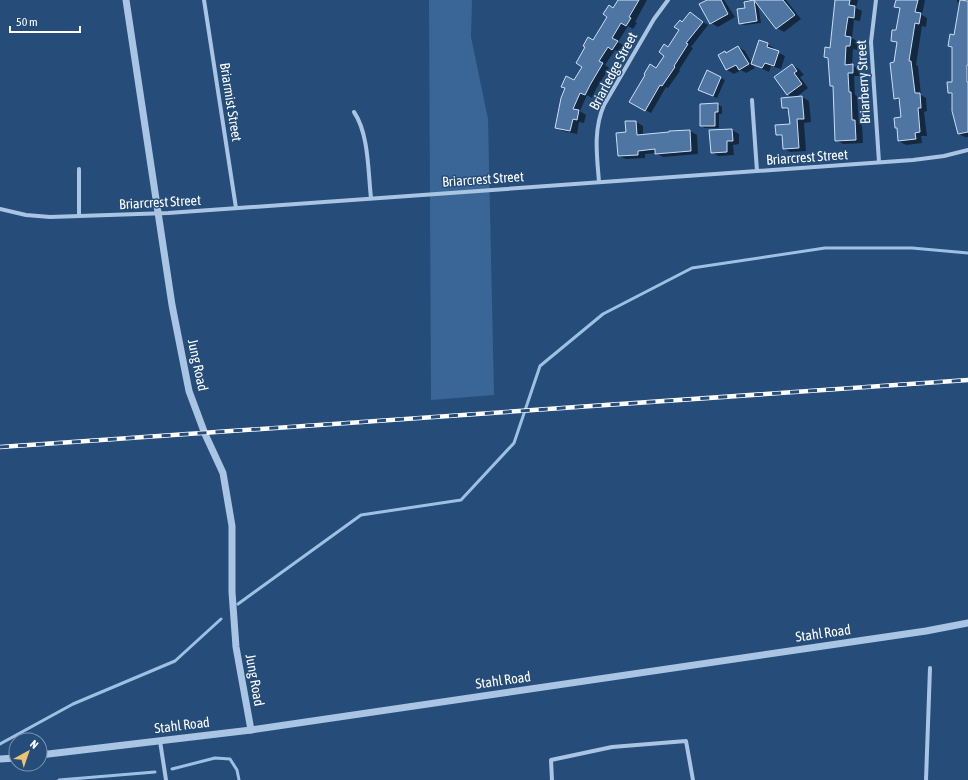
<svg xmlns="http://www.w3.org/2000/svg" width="968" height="780" font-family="'Asap Condensed',sans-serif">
	<rect width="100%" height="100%" fill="#264d79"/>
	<!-- green -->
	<path fill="#3a6697" d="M429,0H472L471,37L488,119L494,395L431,400Z"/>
	<!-- shadow -->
	<g fill="#0007">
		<path d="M619,0H647L635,22L637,23L633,29L628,26L618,42L623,45L619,52L615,50L605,65L609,68L596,89L592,98L587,95L580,111L586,115L584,123L579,122L577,134L563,131L557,128L574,81L584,66L594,41Z"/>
		<path d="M709,0H724L735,17L718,27L711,23Z"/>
		<path d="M768,0H786L801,19L784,32L777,28Z"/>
		<path d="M836,0H858L856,8L862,11L860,21L854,20L852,38L858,42L857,50L853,49L852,65L859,69L860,76H854L855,95L857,96L859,123L862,125L863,143L843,144L836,140L834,87L831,86L829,59L825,57L830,49Z"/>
		<path d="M897,0H925L922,15L927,18L926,27L922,26L916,65L918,66L921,95L926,98L927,111L924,112L927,136H921L922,143L906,145L899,141L902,118L901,102L895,98V63L898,44L892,40L896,31L901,10L896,7Z"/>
		<path d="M957,0H968V137H965L959,134L953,95L949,93L953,83V48L949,46L955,36L961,4L957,2Z"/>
		<path d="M754,1L758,4L761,23L744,25L740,23L746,8Z"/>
		<path d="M690,13L708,25L691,47L693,48L679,70L680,71L668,88L666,87L651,113L631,102L656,69L680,30L683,23Z"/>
		<path d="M767,44L774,48L773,50L785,56L781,69L771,66L769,72L752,64L755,68L746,73L741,70L734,74L727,70L719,56L725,52L727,53L738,47L745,51L752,63Z"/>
		<path d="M792,65L799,69L804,75L800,77L808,88L795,98L802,97L809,101L811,122L804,123L806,151L790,152L783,148V138L777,134L791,125L789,111L783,108L794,98L788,95L775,77Z"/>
		<path d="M721,78L725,80L717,98L704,92Z"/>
		<path d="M718,104L722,107V114H719V128H705L701,126V105Z"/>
		<path d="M636,122L643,126V136L670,133V132L690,131L697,135L698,154L663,157L656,153L645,154V158L626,159L619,156L627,133Z"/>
		<path d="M732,130L739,134V144L733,145L734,155L718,156L712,152Z"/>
	</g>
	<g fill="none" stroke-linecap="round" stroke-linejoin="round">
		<!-- stream -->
		<g stroke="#9ec0e4" stroke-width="3">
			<path d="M238,604L361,515L461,500L514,443L540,366L603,314L692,268L825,248H912L968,253"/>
			<path d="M0,744L73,704L175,661L221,619"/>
			<path d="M172,769L215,758L230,759L237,770L239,780"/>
			<path d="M59,780L155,772"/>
		</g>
	</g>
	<!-- building -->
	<g fill="#4f76a3" stroke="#cbdef3">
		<path d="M618,0H639L629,17L631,18L626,26L621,23L612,38L618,41L612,50L608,47L599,61L603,63L590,85L585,95L580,93L573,109L579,110L577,120L573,119L570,131L555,128L561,98L565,88L561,87L566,76L574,80L582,67L576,63L585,47L583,46L588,37L593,40L607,17L603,14L609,5L613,8Z"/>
		<path d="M707,0H721L728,14L710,24L699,4Z"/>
		<path d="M754,0L757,21L739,24L737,9L745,8L744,2Z"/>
		<path d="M754,0H783L795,15L776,29Z"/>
		<path d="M835,0H850L849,5L855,6L854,18L848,17L845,36L851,37L850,46H846L845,65L853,64V73H848L849,92H851L852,120H855L856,140L835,141L833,86H830L828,58L824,57L825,47L830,48Z"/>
		<path d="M896,0H918L915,12L921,13L919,24L915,23L909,61H911L915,93H920L921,108H918L920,132L915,133L916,139L898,141L897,128H895L894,118L901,117L899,98L894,99L890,63L894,62L897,42L891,41L892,30H896L900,8L894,7Z"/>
		<path d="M960,0L968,1V65H967V82H968V132L958,134L952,111V93H948L947,82H952V47L948,46L950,34L954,35Z"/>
		<path d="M690,12L703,22L686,43L688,44L674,66L675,67L662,86L660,85L645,111L629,102L645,75L644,74L650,64L656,68L664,56L659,52L664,44L668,47L679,30L674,27L680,20L682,22Z"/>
		<path d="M759,40L768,43L767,47L779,51L774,66L765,63L762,68L751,64Z"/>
		<path d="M738,46L749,64L739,70L736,65L726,70L718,55L725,51L726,53Z"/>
		<path d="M792,64L797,71L794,73L802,84L787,95L774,77Z"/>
		<path d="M707,70L721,77L713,96L698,90Z"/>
		<path d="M802,96L804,119H797L799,148L783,149L782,135H776L775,125L790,124L788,108H782L781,98Z"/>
		<path d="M718,103V112H715V126H700V104Z"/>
		<path d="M625,121H636L637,135L669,132V131L690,130L691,151L655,154V149L638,151V155L618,156L616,133L626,132Z"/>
		<path d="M732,129L733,141H727V152L711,153L709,130Z"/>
	</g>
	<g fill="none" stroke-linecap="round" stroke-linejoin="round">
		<!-- minor -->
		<g stroke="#a9c5e3" stroke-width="4">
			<path d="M204,0L236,208"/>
			<path d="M876,0L871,42L879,162"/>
			<path d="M752,100L757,171"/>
			<path d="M354,112C369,134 368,172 371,198"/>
			<path d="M599,182C597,156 593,130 604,105L654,19L668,0"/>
			<path d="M0,209L26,215L50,217L168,213L913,160L944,156L968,150"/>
			<path d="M79,216V169"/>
			<path d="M160,741L166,780"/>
			<path d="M552,780L551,760L612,747L686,741L693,780"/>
			<path d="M926,780L930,668"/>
		</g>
		<!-- tertiary -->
		<g stroke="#a9c5e3" stroke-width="7">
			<path d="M126,0L172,305L189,391L205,434L223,473L232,526V592L236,647L251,730"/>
			<path d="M40,755L251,730L926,631L968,623"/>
			<path d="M0,759L16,758"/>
		</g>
		<!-- rail casing -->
		<g stroke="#fff" stroke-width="4.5">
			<path id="rail" d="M0,447L968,380"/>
		</g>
		<!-- rail -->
		<use href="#rail" stroke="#264d79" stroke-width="3" stroke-dasharray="9" stroke-linecap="butt"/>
	</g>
	<g text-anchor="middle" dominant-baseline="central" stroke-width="3" stroke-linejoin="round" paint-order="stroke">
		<!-- street labels -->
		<g font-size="14" fill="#fff" stroke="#264d79">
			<text transform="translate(613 71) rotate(-62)">Briarledge Street</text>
			<text transform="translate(863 82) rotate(-93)">Briarberry Street</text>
			<text transform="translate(231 102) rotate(81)">Briarmist Street</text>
			<text transform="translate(807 157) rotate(-4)">Briarcrest Street</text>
			<text transform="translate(483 179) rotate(-4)">Briarcrest Street</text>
			<text transform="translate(160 202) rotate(-3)">Briarcrest Street</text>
			<text transform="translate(198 365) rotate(78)">Jung Road</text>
			<text transform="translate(823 633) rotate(-8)">Stahl Road</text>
			<text transform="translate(255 680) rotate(80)">Jung Road</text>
			<text transform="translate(503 680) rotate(-8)">Stahl Road</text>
			<text transform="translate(182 725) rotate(-7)">Stahl Road</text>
		</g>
	</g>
	<!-- north arrow -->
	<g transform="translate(28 752) rotate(40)"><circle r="19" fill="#264d79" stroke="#7d94af"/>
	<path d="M0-3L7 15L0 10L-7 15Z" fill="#ecc46f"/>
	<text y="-6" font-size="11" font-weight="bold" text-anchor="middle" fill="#ffffff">N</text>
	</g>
	<!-- scale -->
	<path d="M10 26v6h70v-6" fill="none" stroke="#ffffff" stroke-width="2"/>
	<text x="16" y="26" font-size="12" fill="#ffffff" stroke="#264d79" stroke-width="3" paint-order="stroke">50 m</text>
</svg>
